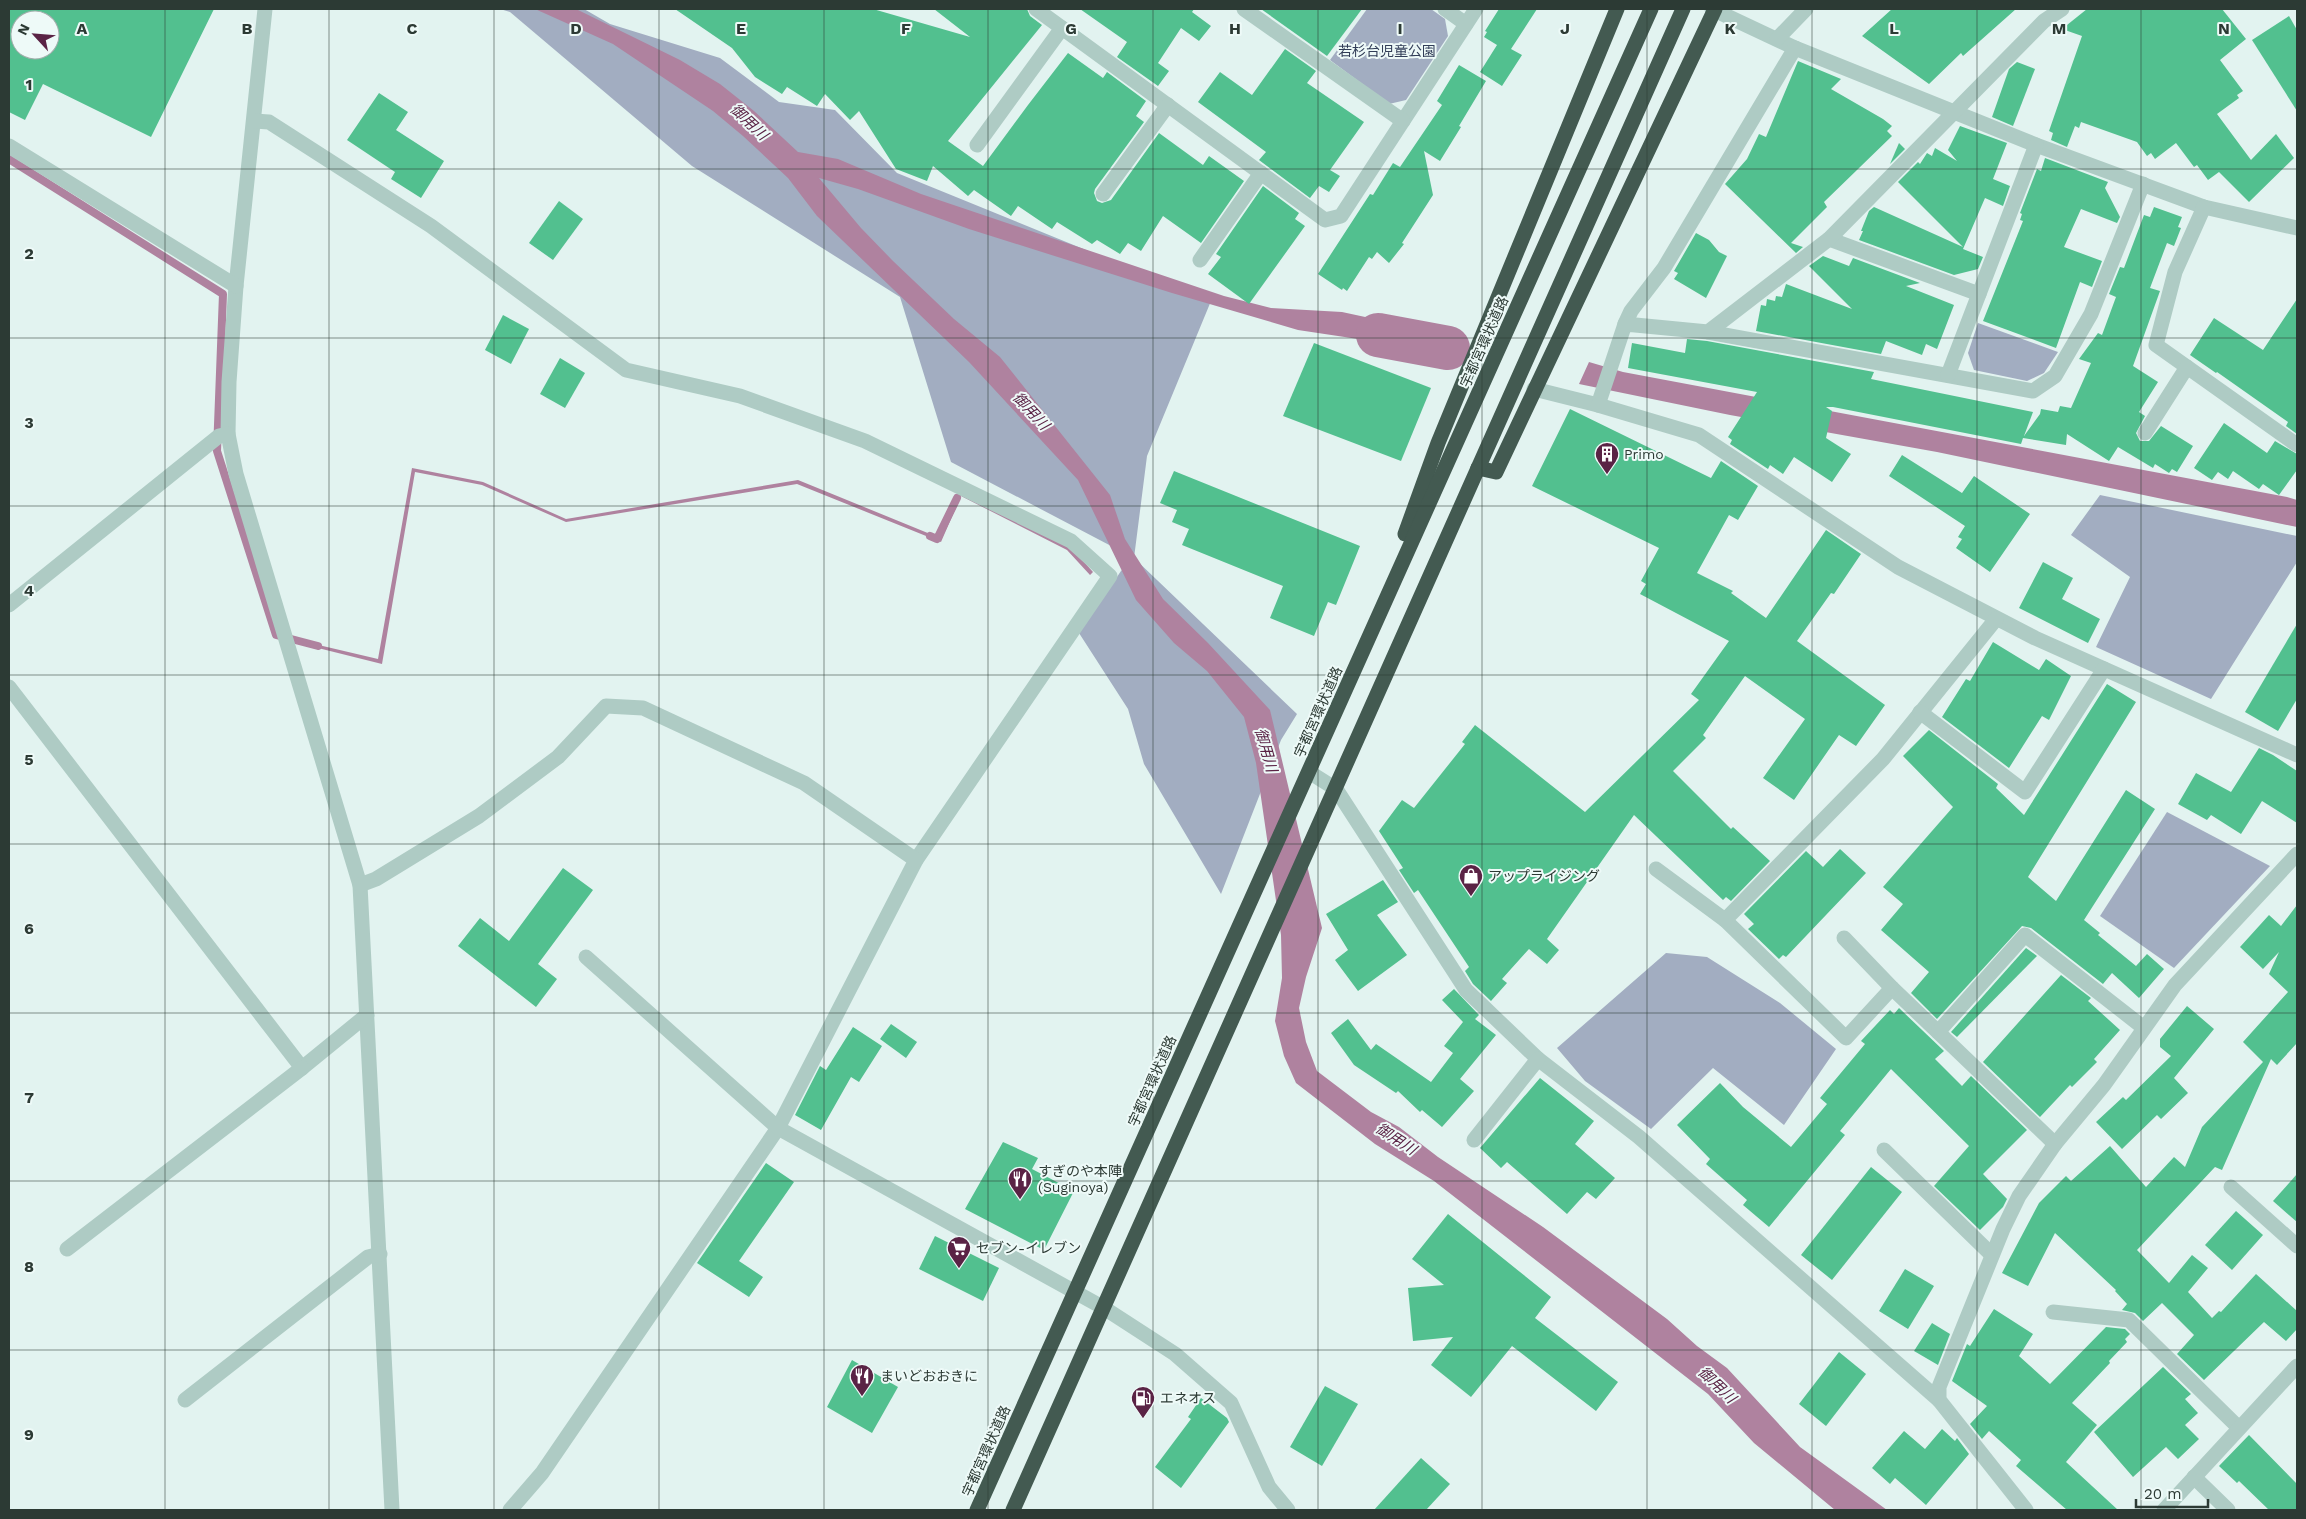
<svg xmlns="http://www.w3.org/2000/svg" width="2306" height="1519" font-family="'Work Sans','Noto Sans JP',sans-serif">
	<rect width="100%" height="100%" fill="#e2f3f0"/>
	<!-- green -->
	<g fill="#a2adc1">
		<path d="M500,9H584L610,24L720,58L779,102L835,110L897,173L1211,301L1147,456L1134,558L1297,714L1281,740L1221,894L1144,764L1128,709L1079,633L1121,571L1134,558L951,462L900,297L692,166L510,12Z"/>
		<path d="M1367,9H1431L1445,19L1448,36L1406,100L1389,104L1330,60Z"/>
		<path d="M1978,323L2058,352L2044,373L2027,381L1974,370L1968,353Z"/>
		<path d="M2100,495L2297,536V562L2211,699L2096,647L2130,577L2071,535Z"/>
		<path d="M2167,812L2270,866L2174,968L2100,916Z"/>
		<path d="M1666,953L1707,957L1780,1003L1836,1049L1784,1125L1713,1068L1651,1129L1585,1081L1557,1048Z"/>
	</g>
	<!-- water -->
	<g fill="#af829f">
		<path d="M535,9H576L680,60L720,84L754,111L798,152L838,159L921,194L1224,296L1271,308L1342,312L1444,334L1433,357L1358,339L1298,330L1172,293L969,229L858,189L819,178L861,228L893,261L954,319L1000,357L1110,495L1125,539L1163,599L1208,643L1270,710L1322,928L1306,977L1299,1008L1306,1042L1317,1071L1371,1112L1399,1127L1438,1157L1543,1227L1667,1319L1697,1346L1727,1368L1800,1447L1887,1510H1835L1754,1443L1708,1394L1434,1181L1375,1144L1296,1083L1284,1056L1275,1021L1282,978L1281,935L1256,763L1244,717L1207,671L1174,643L1136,600L1078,480L969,362L817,216L788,178L743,136L713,111L613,44Z"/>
		<path d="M1589,362L1623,372L2287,497L2297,500V527L1937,452L1730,415L1579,384Z"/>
		<path d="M412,468L483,482L566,519L798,480L940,538L959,492L1068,544L1093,572L1090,575L1067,550L961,496L941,542L797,484L566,522L482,485L415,472L382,664L310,646V643L378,659Z"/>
	</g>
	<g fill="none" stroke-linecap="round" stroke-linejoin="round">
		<!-- stream -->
		<g stroke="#af829f" stroke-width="8">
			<path d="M9,159L223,294L217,451L276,635L318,646"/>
			<path d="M930,536L937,539L957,498"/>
		</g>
		<!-- river -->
		<path stroke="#af829f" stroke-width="44" d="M1378,335L1448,348"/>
	</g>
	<!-- building -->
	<g fill="#52c08f" fill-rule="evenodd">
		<path d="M9,9H214L151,137L43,84L25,120L9,112ZM20,20H50V50H20Z"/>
		<path d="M675,9H873L970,37L934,9H1027L1030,16L1042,25L948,141L983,166L1028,105L1068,53L1103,78L1107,72L1146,101L1136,116L1144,122L1095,189L1094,193L1097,201L1102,203L1111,200L1159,133L1203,165L1209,156L1244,181L1201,243L1163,216L1141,251L1128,243L1120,254L1097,240L1092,244L1057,222L1052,229L1018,206L1011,216L974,190L968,196L933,166L927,181L896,169L859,111L850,120L825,94L817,106L787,87L782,94L755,77L732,48Z"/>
		<path d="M1080,9H1194L1192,12L1211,26L1199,41L1181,28L1158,63L1169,71L1158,86L1117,57L1127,42Z"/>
		<path d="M1261,9H1362L1327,56Z"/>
		<path d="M1499,9H1537L1511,49L1522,55L1502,86L1480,72L1497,45L1484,37L1487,32L1485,31Z"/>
		<path d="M1892,9H2016L1963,56L1961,53L1929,84L1862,36Z"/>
		<path d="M2087,9H2222L2246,39L2220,60L2243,91L2237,95L2239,98L2217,114L2251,160L2276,134L2294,158L2249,202L2219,172L2208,180L2197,165L2194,167L2176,143L2155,159L2151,153L2147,156L2137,142L2081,122L2079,128L2075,126L2067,147L2051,140L2053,133L2049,131L2082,36L2062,29Z"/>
		<path d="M2289,16L2297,30V111L2252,40Z"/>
		<path d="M1285,49L1316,71L1307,83L1364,122L1330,170L1340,176L1329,192L1319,186L1310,198L1259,160L1266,152L1198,102L1220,72L1252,95Z"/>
		<path d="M1798,61L1841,79L1831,89L1883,119L1892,126L1887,131L1892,136L1824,202L1827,207L1791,243L1803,247L1796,253L1725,184L1747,159L1759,134L1766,137Z"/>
		<path d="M2017,62L2035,69L2013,126L1992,117L2009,69Z"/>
		<path d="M1459,65L1486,81L1459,126L1461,127L1440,161L1424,151L1433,195L1402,243L1404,244L1389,263L1377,252L1372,259L1369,257L1347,291L1343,288L1342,290L1318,274L1370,194L1373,195L1393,163L1400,167L1442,105L1437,101Z"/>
		<path d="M379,93L408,112L396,130L444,161L421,198L391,179L395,172L347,140Z"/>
		<path d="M1960,126L2007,143L1993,179L2010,186L2003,206L1985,198L1963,249L1983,257L1978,269L1954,275L1859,240L1863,231H1861L1869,211L1874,207L1963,247L1898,182L1918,162L1920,164L1927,153L1932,156L1935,148L1957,161L1948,150Z"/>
		<path d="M1899,143L1905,149L1890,164Z"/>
		<path d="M2045,158L2108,182L2105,188L2120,217L2117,223L2081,209L2064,247L2102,261L2092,287L2080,282L2056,348L1983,321L2023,221L2020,220L2022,214L2020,213L2037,169L2041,171Z"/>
		<path d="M1263,186L1299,213L1295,219L1305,226L1249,304L1208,274L1221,257L1216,254Z"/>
		<path d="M559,201L583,219L553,260L529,243Z"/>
		<path d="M2154,207L2182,217L2178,227L2181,228L2174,246L2167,243L2150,288L2160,291L2133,366L2158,382L2139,412L2145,416L2136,433L2140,441H2149L2161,426L2193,446L2177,472L2172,469L2169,473L2155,464L2153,468L2118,447L2109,461L2067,434L2066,445L2023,438L2021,444L1833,407H1826L1832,411L1826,438L1851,454L1832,482L1794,457L1783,474L1770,465L1768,469L1730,444L1732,440L1728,437L1757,392L1628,368L1632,343L1685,353L1687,339L1707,341L1874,372L1871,379L2033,412L2024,436L2040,414L2041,409L2058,412L2060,406L2071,408L2091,363L2079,359L2098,333L2102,335L2116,297L2109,294L2120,267L2124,268L2144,215L2150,217Z"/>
		<path d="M1696,233L1709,240L1719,252L1727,256L1706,298L1674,279L1678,273L1674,271Z"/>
		<path d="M1823,256L1849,266L1853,258L1920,283L1906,286L1954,305L1937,349L1926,344L1922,355L1886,341L1881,354L1756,331L1761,305L1766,306L1767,299L1775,301L1776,296L1782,297L1786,284L1852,309L1809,266Z"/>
		<path d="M2297,299V434L2286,426L2288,422L2217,372L2216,373L2190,355L2214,318L2263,350Z"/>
		<path d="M503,315L529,329L511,364L485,350Z"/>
		<path d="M1314,343L1431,388L1401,461L1283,416Z"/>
		<path d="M560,358L585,373L565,408L540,394Z"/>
		<path d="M1570,409L1711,478L1721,461L1758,486L1738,520L1729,515L1697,573L1733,591L1731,593L1766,618L1826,530L1861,554L1834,594L1831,593L1797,641L1885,705L1856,746L1839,735L1794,800L1763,778L1805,719L1745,676L1703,735L1706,738L1673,771L1731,829L1733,827L1770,861L1731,901L1726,897L1723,900L1634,815L1547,939L1559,950L1547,964L1529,949L1502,979L1507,983L1491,1001L1473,984L1465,971L1469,967L1418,890L1414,893L1399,870L1403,868L1379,831L1402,800L1414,808L1465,744L1462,742L1475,725L1585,812L1699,700L1691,694L1729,641L1640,594L1646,584L1641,581L1659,548L1532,486Z"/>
		<path d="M2224,423L2267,453L2275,441L2297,454V470L2279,495L2263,484L2259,489L2233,471L2228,479L2218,472L2212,480L2194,468Z"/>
		<path d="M1902,455L1962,493L1974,476L2030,514L1990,572L1956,548L1962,539L1958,537L1965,526L1889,476Z"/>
		<path d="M1174,471L1360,546L1336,605L1328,602L1314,636L1270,618L1283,586L1182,545L1189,529L1172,522L1177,510L1160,503Z"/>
		<path d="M2043,562L2073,578L2062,599L2100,619L2088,643L2019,608Z"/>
		<path d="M2297,624V699L2278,731L2245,712Z"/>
		<path d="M1993,642L2039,670L2046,659L2071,676L2049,720L2042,716L2009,768L1942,717L1966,679L1970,681Z"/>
		<path d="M2107,684L2136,702L2028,877L2056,901L2126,790L2155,809L2084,920L2100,933L2098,935L2136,966L2147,954L2164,969L2139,998L2112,973L2103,984L2031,928L2022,926L1937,1019L1911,993L1929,972L1881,930L1903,904L1883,887L1953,807L1903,756L1929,730L1998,784L1996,788L2024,815Z"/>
		<path d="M2259,748L2273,755L2297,771V823L2262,801L2241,834L2211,815L2207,820L2178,804L2196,773L2231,792Z"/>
		<path d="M1840,849L1866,873L1786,957L1783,955L1779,959L1748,929L1754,924L1744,914L1806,851L1823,867Z"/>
		<path d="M563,868L593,890L538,964L557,979L536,1007L458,946L480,918L509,941Z"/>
		<path d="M1383,880L1398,902L1377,915L1407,955L1358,991L1335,960L1348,950L1326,914Z"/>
		<path d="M2297,905V1043L2277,1065L2271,1059L2222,1170L2215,1167L2137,1250L2169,1283L2192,1255L2208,1268L2188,1292L2212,1318L2219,1311L2221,1312L2256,1274L2297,1311V1329L2286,1341L2264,1322L2204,1380L2177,1354L2194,1335L2162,1303L2143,1321L2135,1313L2122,1310L2127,1304L2115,1291L2116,1290L2055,1233L2028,1286L2002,1273L2039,1203L2066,1176L2071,1181L2110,1146L2146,1187L2174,1157L2185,1167L2202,1127L2263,1062L2243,1042L2288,992L2269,974L2279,952L2263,969L2240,947L2269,915L2281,926Z"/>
		<path d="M2026,948L2037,956L1957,1037L1951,1032Z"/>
		<path d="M2061,975L2091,998L2088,1001L2120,1030L2094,1059L2097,1062L2072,1087L2070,1085L2040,1117L1983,1062Z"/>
		<path d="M1454,989L1479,1015L1475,1019L1496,1035L1460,1079L1474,1091L1442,1127L1422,1110L1420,1112L1398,1091L1396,1093L1354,1065L1331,1033L1348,1019L1371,1050L1376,1044L1431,1082L1453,1053L1444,1046L1463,1022L1442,1000Z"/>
		<path d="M2187,1006L2214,1029L2174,1078L2188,1093L2161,1119L2157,1115L2122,1149L2096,1122L2123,1097L2126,1100L2171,1056L2160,1047V1039Z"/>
		<path d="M1899,1008L1944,1051L1935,1059L1962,1086L1971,1076L2027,1130L1983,1174L2007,1199L2003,1207L1980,1230L1934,1186L1969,1146L1891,1069L1840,1131L1845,1135L1769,1227L1743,1205L1747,1200L1706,1164L1710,1159L1677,1125L1720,1083L1743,1107L1791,1147L1827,1104L1820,1098L1865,1044L1861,1041L1890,1010L1894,1014Z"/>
		<path d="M891,1024L917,1042L906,1058L880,1039Z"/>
		<path d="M853,1027L882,1046L859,1082L851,1077L821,1130L795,1115L820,1066L826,1070Z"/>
		<path d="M1540,1078L1594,1121L1575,1144L1615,1178L1596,1199L1587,1192L1567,1214L1507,1162L1501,1168L1480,1148Z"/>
		<path d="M1003,1142L1038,1158L1032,1169L1074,1191L1044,1250L965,1209Z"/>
		<path d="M766,1163L794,1182L739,1261L763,1277L749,1297L697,1263Z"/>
		<path d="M1871,1167L1902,1192L1832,1280L1801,1255Z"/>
		<path d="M2297,1174V1222L2273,1201Z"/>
		<path d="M2236,1211L2263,1235L2232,1270L2205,1245Z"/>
		<path d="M1448,1214L1551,1297L1535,1318L1618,1382L1596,1411L1512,1346L1471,1397L1431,1365L1453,1337L1413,1341L1408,1288L1444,1285L1412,1259Z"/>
		<path d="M935,1236L999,1268L983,1301L919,1269Z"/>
		<path d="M1905,1269L1934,1286L1908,1329L1879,1311Z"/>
		<path d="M1994,1309L2033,1334L2019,1356L2050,1384L2106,1327L2125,1329L2130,1334L2125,1339L2127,1342L2109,1361L2110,1363L2072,1403L2097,1425L2066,1462L2118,1510H2067L2016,1466L2021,1460L1989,1431L1982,1439L1970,1424L1987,1406L1952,1381L1967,1344L1970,1346Z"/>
		<path d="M1932,1323L1950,1334L1938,1365L1914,1351Z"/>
		<path d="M1839,1352L1866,1374L1826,1426L1799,1404Z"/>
		<path d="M852,1360L898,1387L872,1433L827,1407Z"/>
		<path d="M2163,1367L2191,1394L2185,1399L2198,1413L2185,1425L2199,1439L2178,1459L2166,1447L2133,1477L2094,1432Z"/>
		<path d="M1325,1386L1358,1404L1322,1466L1290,1447Z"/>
		<path d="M1201,1398L1227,1418L1229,1422L1181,1488L1155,1467L1191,1419L1188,1417Z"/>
		<path d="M1942,1429L1955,1441L1957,1438L1969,1454L1926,1505L1895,1478L1890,1484L1872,1468L1904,1431L1925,1449Z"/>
		<path d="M2249,1435L2297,1484V1510H2269L2239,1481L2237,1483L2219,1466Z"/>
		<path d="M1421,1458L1450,1484L1426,1510H1374Z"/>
	</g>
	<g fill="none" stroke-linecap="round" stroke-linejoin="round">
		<!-- street -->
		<g stroke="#aecbc4" stroke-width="15">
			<path d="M265,9L236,286L229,382L228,434L236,474L360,885L392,1510"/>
			<path d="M1036,9L1325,220L1341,216L1476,9"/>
			<path d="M1244,9L1403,121"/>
			<path d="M1445,9L1466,24"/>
			<path d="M1712,9L1795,48L2036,145L2204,207L2297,228"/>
			<path d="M1777,39L1806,9"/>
			<path d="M254,121L269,122L431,226L626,370L740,396L865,441L1071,541L1110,576L916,860L778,1128L542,1473L510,1510"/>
			<path d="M977,145L1062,28"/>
			<path d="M9,146L236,286"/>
			<path d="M1103,194L1168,105"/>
			<path d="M2204,207L2175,272L2156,345L2297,445"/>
			<path d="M1829,239L1979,294"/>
			<path d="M1200,260L1261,173"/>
			<path d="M1625,324L1631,311L1664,268L1795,48"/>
			<path d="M1708,332L2033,391L2055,376L2091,314L2143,184"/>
			<path d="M1948,375L2036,145"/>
			<path d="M1534,389L1598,405L1625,324L1708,332L1829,239L2044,21L2062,9"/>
			<path d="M1598,405L1699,435L1898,567L2035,638L2297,755"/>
			<path d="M2145,433L2187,367"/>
			<path d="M9,605L219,436L228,434"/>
			<path d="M1996,619L1883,759L1725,920L1846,1038L1892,988L2055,1144"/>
			<path d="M9,687L302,1068L367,1015"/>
			<path d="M1920,712L2025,792L2104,669"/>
			<path d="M1309,772L1336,789L1466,990L1538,1059L1639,1137L1939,1400"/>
			<path d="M1656,869L1725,920"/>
			<path d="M360,885L376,879L479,816L558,757L606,706L643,708L804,783L916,860"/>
			<path d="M1844,938L1892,988"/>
			<path d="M586,957L778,1128L1104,1308L1175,1354L1231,1403L1269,1487L1288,1510"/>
			<path d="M1938,1032L2025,935L2144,1028"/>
			<path d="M1474,1140L1538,1059"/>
			<path d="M1884,1150L1992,1255"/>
			<path d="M2231,1187L2297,1246"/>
			<path d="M67,1249L302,1068"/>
			<path d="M2053,1312L2129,1320L2239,1428"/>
			<path d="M185,1400L368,1257L380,1254"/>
			<path d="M2194,1477L2228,1510"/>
			<path d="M2026,1510L1939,1400V1387L2003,1229L2019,1196L2055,1144L2104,1085L2175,985L2297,854"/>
			<path d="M2164,1510L2297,1366"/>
		</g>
		<!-- highway -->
		<g stroke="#435a51" stroke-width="15">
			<path d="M1478,468L1496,472L1715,9"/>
			<path d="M1405,534L1438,443L1617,9"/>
			<path d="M977,1510L1651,9"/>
			<path d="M1013,1510L1683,9"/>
		</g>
	</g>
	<!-- grid -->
	<path fill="none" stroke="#2c3a34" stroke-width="1" stroke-opacity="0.55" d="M165,9V1510M329,9V1510M494,9V1510M659,9V1510M824,9V1510M988,9V1510M1153,9V1510M1318,9V1510M1482,9V1510M1647,9V1510M1812,9V1510M1977,9V1510M2141,9V1510M9,169H2297M9,338H2297M9,506H2297M9,675H2297M9,844H2297M9,1013H2297M9,1181H2297M9,1350H2297"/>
	<!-- icons -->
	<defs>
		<g id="building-pin" transform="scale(1.25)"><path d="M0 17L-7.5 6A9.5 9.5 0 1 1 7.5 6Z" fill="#5a2345" stroke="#eefaf8"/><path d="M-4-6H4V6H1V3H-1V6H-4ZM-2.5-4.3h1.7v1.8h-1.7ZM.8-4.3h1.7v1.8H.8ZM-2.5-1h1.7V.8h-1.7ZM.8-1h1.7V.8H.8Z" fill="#fff"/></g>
		<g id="shop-pin" transform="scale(1.25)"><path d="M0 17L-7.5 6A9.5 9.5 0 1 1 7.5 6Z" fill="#5a2345" stroke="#eefaf8"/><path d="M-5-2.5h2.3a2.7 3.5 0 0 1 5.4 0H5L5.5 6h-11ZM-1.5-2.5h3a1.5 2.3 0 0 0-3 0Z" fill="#fff"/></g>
		<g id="restaurant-pin" transform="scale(1.25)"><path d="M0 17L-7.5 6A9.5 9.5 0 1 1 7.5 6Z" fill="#5a2345" stroke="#eefaf8"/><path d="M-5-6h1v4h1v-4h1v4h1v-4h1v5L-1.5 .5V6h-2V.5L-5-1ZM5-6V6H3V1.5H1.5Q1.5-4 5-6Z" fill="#fff"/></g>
		<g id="supermarket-pin" transform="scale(1.25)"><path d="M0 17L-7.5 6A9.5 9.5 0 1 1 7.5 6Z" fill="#5a2345" stroke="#eefaf8"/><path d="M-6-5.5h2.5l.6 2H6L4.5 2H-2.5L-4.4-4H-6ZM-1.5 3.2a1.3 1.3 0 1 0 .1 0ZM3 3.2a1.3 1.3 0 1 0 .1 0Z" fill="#fff"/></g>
		<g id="fuel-pin" transform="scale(1.25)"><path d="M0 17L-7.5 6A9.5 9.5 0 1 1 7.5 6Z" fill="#5a2345" stroke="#eefaf8"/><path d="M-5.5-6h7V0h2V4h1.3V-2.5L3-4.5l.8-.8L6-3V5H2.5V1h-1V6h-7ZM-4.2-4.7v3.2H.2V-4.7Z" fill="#fff"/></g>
	</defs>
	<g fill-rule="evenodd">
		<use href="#building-pin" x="1607" y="454"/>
		<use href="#shop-pin" x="1471" y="876"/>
		<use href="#restaurant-pin" x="1020" y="1179"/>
		<use href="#supermarket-pin" x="959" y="1248"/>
		<use href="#restaurant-pin" x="862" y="1376"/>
		<use href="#fuel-pin" x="1143" y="1398"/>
	</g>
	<g text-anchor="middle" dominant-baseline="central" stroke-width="4" stroke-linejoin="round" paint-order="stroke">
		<!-- park labels -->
		<g font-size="14" fill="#313d57" stroke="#eefaf8">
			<text x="1387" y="51">若杉台児童公園</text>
		</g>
		<!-- street labels -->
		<g font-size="14" fill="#2c3a34" stroke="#eefaf8">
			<text transform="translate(1484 342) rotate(-66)">宇都宮環状道路</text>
			<text transform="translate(1318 712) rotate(-66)">宇都宮環状道路</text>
			<text transform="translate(1152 1081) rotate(-66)">宇都宮環状道路</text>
			<text transform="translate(986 1451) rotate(-66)">宇都宮環状道路</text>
		</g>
		<!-- poi labels -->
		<g font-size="14" fill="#2c3a34" stroke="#eefaf8" text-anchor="start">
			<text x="1624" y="454">Primo</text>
			<text x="1488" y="876">アップライジング</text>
			<text x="1038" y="1171">すぎのや本陣<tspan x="1038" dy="16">(Suginoya)</tspan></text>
			<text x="976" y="1248">セブン-イレブン</text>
			<text x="880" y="1376">まいどおおきに</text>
			<text x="1160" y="1398">エネオス</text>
		</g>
		<!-- water labels -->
		<g font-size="15" font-style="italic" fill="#5a2345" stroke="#eefaf8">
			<text transform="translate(749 122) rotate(43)">御用川</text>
			<text transform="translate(1031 411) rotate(47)">御用川</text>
			<text transform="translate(1266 750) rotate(74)">御用川</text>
			<text transform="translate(1396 1139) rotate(33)">御用川</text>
			<text transform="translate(1717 1385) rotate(44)">御用川</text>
		</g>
	</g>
	<g font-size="16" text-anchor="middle" font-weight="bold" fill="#2c3a34" stroke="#eefaf8" stroke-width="4" stroke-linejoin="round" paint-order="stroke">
		<text x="82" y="34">A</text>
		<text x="247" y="34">B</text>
		<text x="412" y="34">C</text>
		<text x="576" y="34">D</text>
		<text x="741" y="34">E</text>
		<text x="906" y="34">F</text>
		<text x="1071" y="34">G</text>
		<text x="1235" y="34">H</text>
		<text x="1400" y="34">I</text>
		<text x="1565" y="34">J</text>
		<text x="1730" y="34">K</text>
		<text x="1894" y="34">L</text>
		<text x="2059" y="34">M</text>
		<text x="2224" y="34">N</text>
		<text x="29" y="90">1</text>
		<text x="29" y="259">2</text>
		<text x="29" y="428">3</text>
		<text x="29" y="596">4</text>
		<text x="29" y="765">5</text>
		<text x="29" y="934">6</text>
		<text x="29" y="1103">7</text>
		<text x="29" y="1272">8</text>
		<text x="29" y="1440">9</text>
	</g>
	<!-- border -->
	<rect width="2306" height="1519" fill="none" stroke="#2c3a34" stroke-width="20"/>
	<!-- north arrow -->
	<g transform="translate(35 35) rotate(296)"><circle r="24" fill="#eefaf8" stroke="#a0adaa"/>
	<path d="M0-4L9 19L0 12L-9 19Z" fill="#5a2345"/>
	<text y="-8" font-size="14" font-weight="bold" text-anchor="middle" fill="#2c3a34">N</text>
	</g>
	<!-- scale -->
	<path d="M2136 1499v8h72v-8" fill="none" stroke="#2c3a34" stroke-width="2.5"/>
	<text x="2144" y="1499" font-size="15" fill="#2c3a34" stroke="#eefaf8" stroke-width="4" paint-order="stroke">20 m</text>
</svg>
